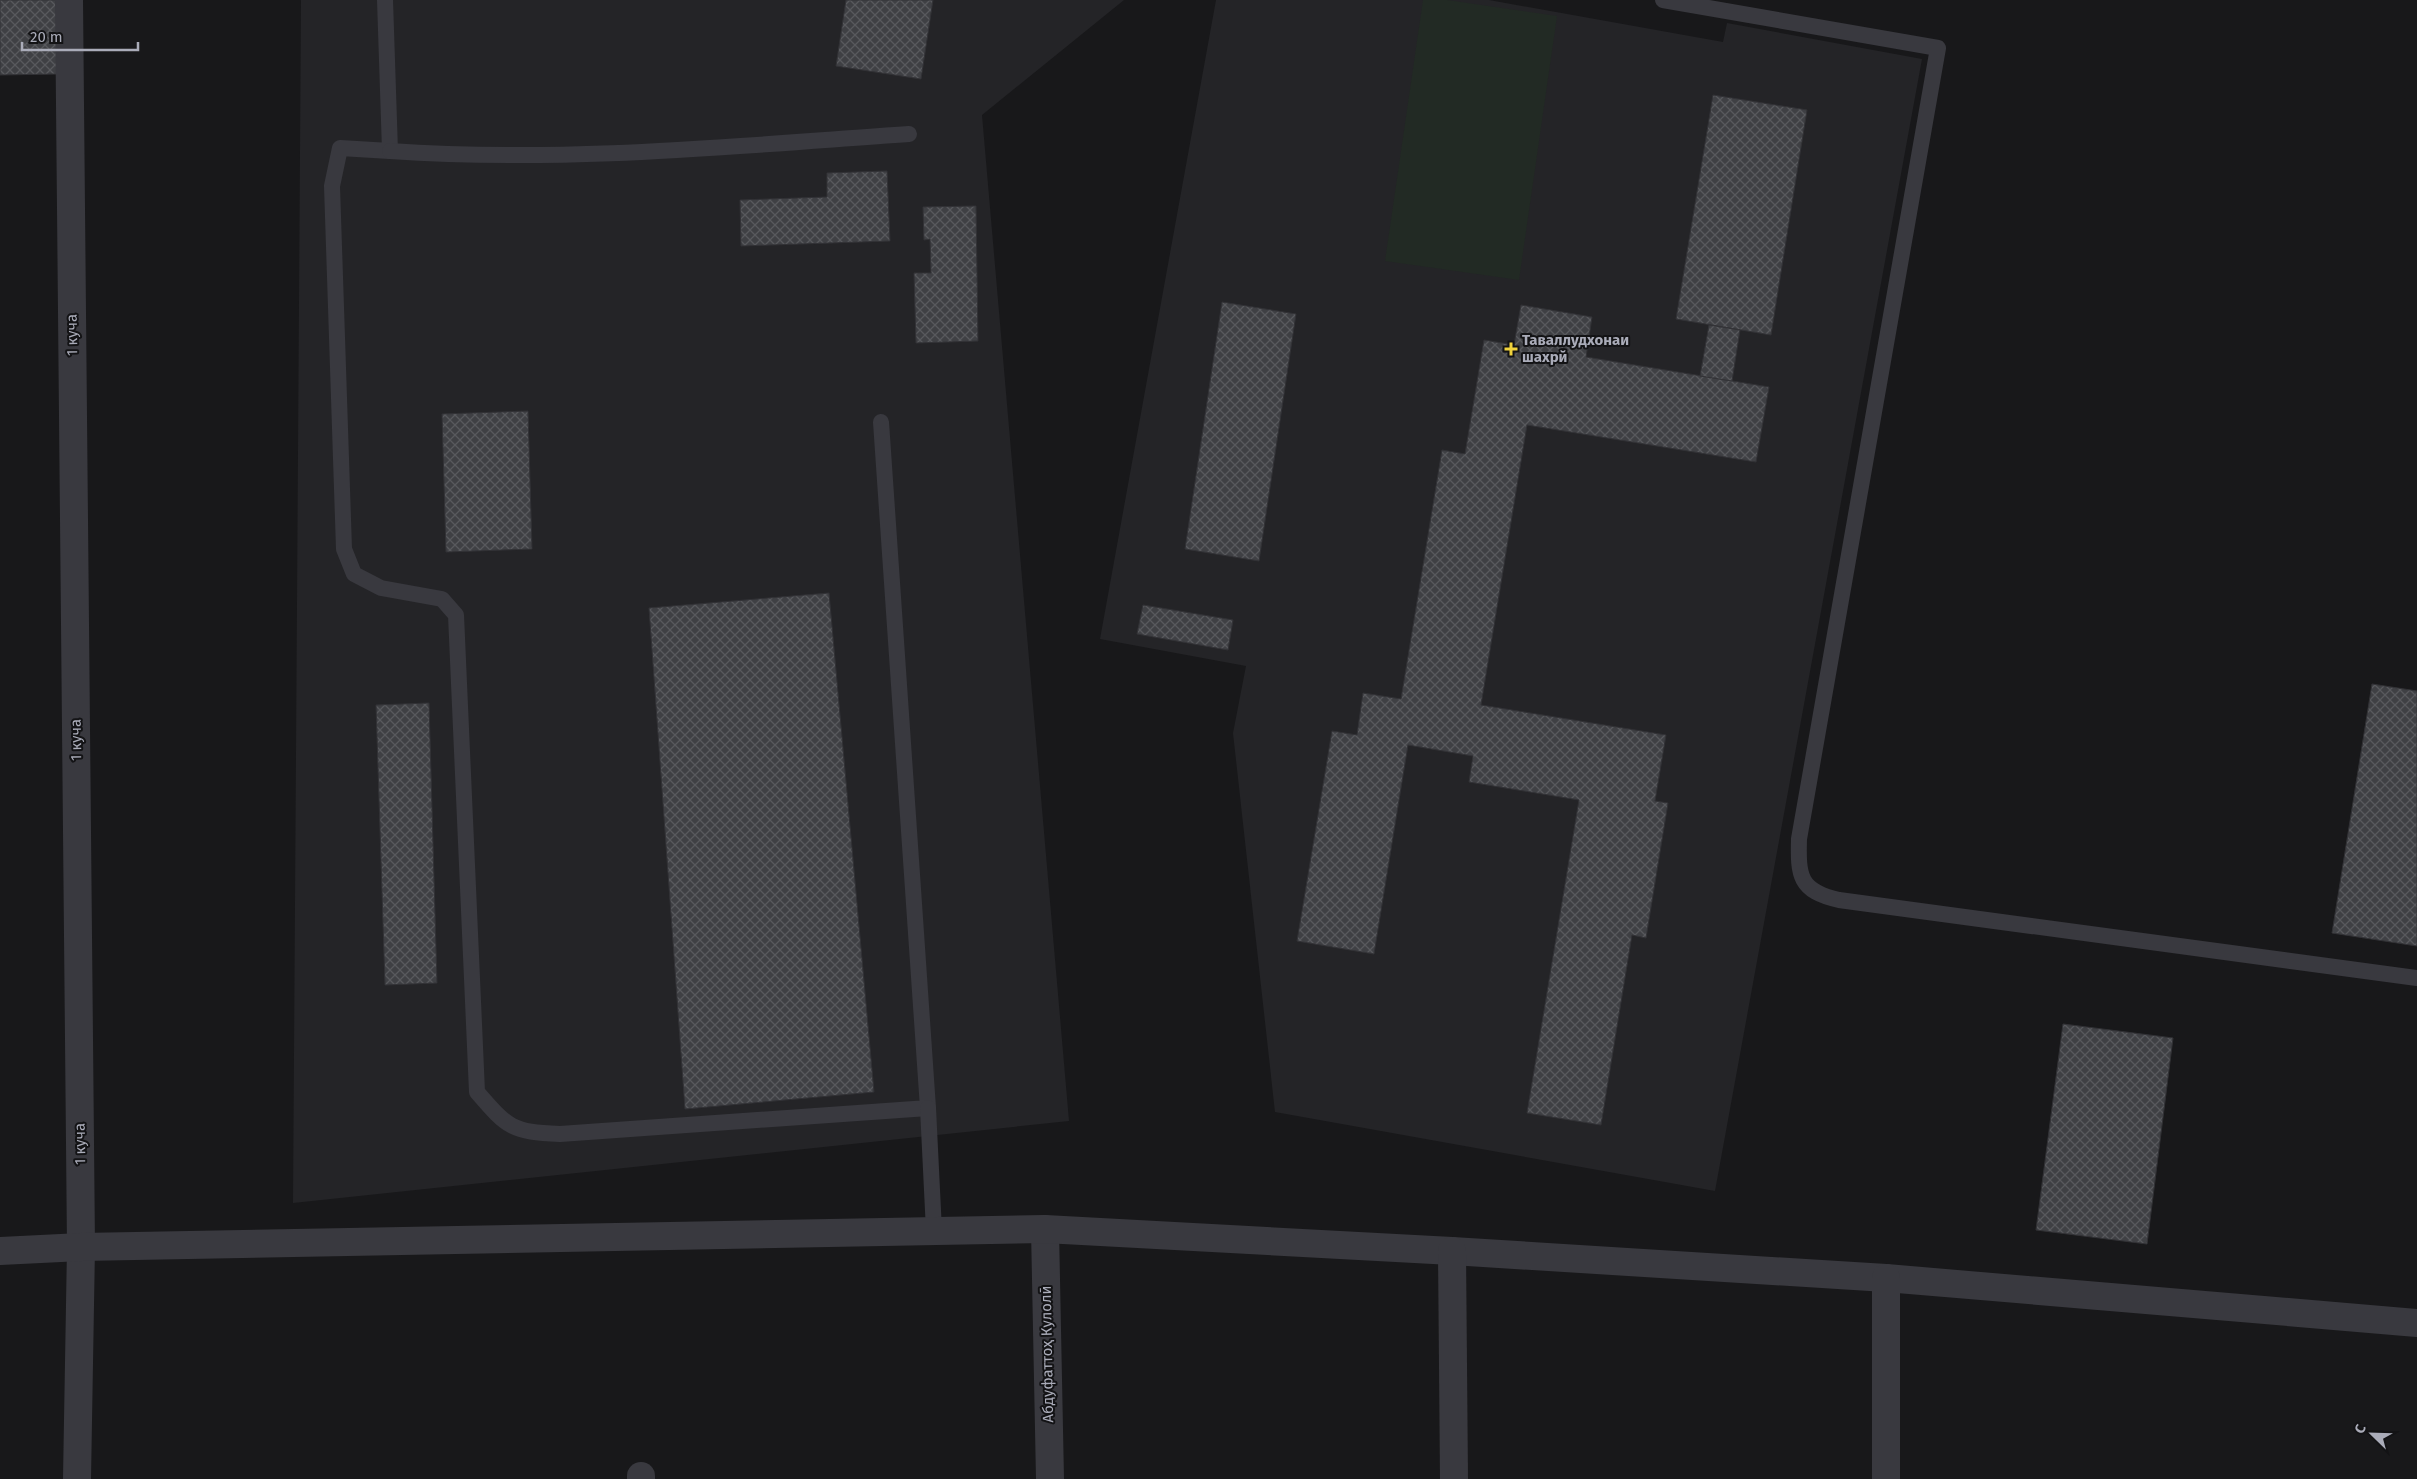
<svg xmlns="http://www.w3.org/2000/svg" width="2417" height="1479" font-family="'Fira Sans',sans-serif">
	<defs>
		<pattern id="building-cross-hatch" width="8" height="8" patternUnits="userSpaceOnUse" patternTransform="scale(1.25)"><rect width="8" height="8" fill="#3f4044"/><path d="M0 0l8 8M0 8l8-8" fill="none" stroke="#58595d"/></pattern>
	</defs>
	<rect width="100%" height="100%" fill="#18181a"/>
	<!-- built -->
	<g fill="#242427">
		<path d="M301,0H1124L982,115L1069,1121L293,1203Z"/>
		<path d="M1216,0H1489L1723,42L1727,23L1922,59L1715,1191L1275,1112L1233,733L1246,666L1100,639Z"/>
	</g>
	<!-- garden -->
	<path fill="#222a24" d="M1423,0H1447L1557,16L1519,280L1385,261Z"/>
	<!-- building -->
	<g fill="url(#building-cross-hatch)" stroke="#323236">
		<path d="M0,0H57V74L0,75Z"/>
		<path d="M846,0H933L921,79L836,66Z"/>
		<path d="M1713,95L1807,110L1771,335L1676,319Z"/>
		<path d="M887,171L890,241L741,246L740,200L827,197V173Z"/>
		<path d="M976,206L978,341L916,343L914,273H931L930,239L924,240L923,207Z"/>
		<path d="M1222,302L1296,314L1259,561L1185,549Z"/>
		<path d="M1521,305L1592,317L1586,357L1769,387L1756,462L1527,425L1481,705L1666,735L1655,801L1668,803L1646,938L1632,935L1601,1125L1527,1113L1579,800L1469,782L1473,756L1408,745L1374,954L1297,941L1332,731L1357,735L1363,693L1401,699L1442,450L1465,454L1484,340L1514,345Z"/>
		<path d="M1709,325L1740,330L1732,381L1700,376Z"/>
		<path d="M528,411L532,549L446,552L442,414Z"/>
		<path d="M829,593L874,1092L685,1109L649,608Z"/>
		<path d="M1143,605L1233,620L1228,650L1137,634Z"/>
		<path d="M2372,684L2417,691V946L2332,933Z"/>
		<path d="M429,703L437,983L385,985L376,705Z"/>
		<path d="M2063,1024L2173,1038L2147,1244L2036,1230Z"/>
	</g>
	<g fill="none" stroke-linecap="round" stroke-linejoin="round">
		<!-- lane -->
		<g stroke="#39393f" stroke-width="16">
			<path d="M385,0L390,151L340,148L332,186L344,549L354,574L381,588L442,599L456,615L477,1092C508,1128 512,1132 560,1134L928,1108L881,422"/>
			<path d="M1663,0L1938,48L1799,839C1798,876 1799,891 1839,900L2417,978"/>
			<path d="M390,151C563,163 736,146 909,134"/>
			<path d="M928,1108L934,1231"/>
		</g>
		<!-- street -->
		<g stroke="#39393f" stroke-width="28">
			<path d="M69,0L81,1247L77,1479"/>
			<path d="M1045,1229L1050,1479"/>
			<path d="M0,1251L81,1247L1045,1229L1452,1251L1886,1278L2417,1323"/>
			<path d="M1452,1251L1454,1479"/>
			<path d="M1886,1278V1479"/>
			<path d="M641,1476V1479"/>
		</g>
	</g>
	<!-- markers -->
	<path fill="#eed13c" stroke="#131315" stroke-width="2" d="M1508.5 341.5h5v5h5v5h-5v5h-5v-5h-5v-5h5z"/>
	<g text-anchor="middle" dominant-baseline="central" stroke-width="4" stroke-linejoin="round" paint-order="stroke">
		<!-- street labels -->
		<g font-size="15" fill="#aaacb9" stroke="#131315">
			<text transform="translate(72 335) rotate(-91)">1 куча</text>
			<text transform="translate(76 740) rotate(-91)">1 куча</text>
			<text transform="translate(80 1144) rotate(-91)">1 куча</text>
			<text transform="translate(1047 1354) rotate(-91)">Абдуфаттоҳ Кулолӣ</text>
		</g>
		<!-- poi labels -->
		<g font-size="15" font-weight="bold" fill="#aaacb9" stroke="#131315" text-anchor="start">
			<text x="1522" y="340">Таваллудхонаи<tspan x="1522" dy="17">шахрй</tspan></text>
		</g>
	</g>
	<!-- north arrow -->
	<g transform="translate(2372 1434) rotate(293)" stroke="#131315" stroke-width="4" paint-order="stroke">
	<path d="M0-4L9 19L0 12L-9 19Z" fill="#aaacb9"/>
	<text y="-8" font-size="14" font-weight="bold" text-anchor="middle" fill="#aaacb9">С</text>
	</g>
	<!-- scale -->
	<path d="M22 42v8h116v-8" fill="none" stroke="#aaacb9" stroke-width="2.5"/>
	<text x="30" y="42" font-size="15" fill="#aaacb9" stroke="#131315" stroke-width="4" paint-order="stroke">20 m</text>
</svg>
